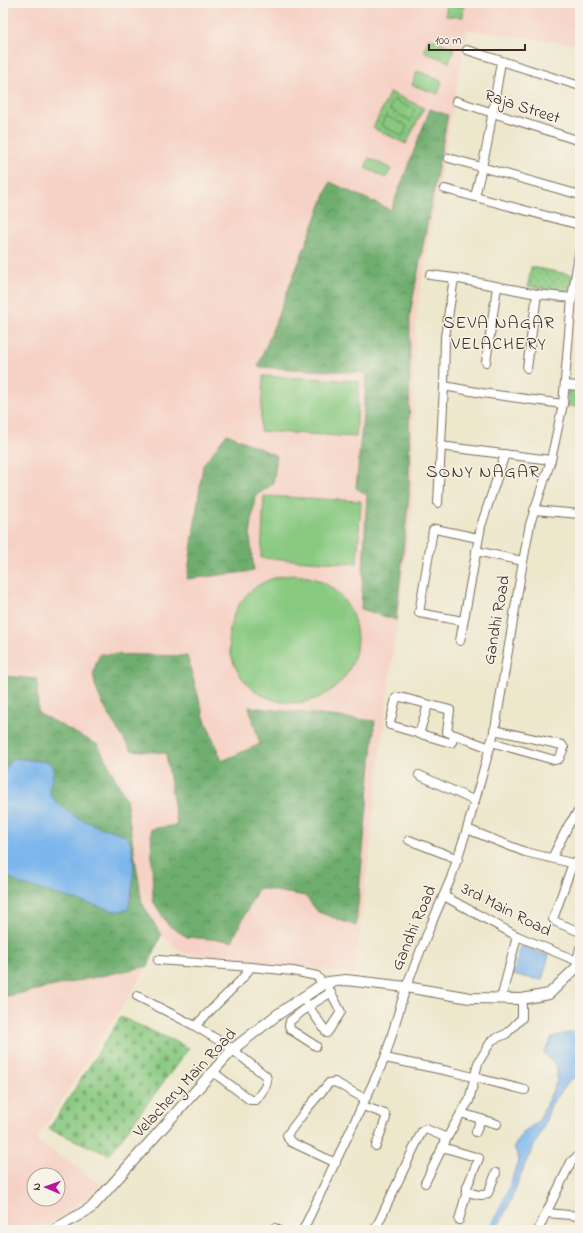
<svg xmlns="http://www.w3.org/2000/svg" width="583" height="1233" font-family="'Indie Flower',sans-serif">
	<defs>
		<pattern id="grass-dots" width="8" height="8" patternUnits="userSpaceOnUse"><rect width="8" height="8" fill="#88c980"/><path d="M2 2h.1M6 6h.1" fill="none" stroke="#70a368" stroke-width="1.8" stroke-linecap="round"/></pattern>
		<pattern id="forest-crowns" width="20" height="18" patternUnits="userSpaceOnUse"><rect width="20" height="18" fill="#6ead6e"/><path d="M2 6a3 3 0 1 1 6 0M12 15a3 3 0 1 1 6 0" fill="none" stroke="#5c8d5a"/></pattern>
		<pattern id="cemetery-stones" width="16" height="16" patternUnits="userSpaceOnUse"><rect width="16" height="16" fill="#88c980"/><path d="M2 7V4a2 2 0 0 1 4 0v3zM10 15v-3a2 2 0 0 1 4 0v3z" fill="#70a368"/></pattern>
	</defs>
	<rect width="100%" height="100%" fill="#f7f3e8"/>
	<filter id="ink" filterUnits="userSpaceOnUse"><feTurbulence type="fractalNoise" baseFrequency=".025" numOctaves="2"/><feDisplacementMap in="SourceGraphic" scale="8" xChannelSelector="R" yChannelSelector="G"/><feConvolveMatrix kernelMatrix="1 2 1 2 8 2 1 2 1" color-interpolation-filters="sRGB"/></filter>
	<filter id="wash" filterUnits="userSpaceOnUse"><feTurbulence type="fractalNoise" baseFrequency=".012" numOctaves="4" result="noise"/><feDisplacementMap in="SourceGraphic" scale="16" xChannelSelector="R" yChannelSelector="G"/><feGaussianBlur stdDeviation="0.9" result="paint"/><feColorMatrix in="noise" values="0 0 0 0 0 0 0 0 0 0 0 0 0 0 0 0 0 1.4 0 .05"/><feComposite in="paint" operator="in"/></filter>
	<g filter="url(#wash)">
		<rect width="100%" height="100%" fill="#ede7cc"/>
		<!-- built -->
		<g fill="#f6d1c5" fill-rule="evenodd">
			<path d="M3,3H580V45L467,30L416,313L412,512L385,714L355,973L185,954L161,935L142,903L126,799L98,745L38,713L36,679L3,676Z"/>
			<path d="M148,966L36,1140L102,1185L44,1230H3V997ZM34,1175H58V1199H34Z"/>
		</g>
		<!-- grass -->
		<g fill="url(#grass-dots)" stroke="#627a4f">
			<path d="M390,92L424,108L406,144L373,128Z"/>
			<path d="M531,267L573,275L569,292L528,286Z"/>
			<path d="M568,387L580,388L579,407L567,406Z"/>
		</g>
		<!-- forest -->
		<g fill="url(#forest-crowns)" stroke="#546c46">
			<path d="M430,109L448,115L410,314L409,495L396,620L361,609L367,495L356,488L367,373L258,367L330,182L391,210Z"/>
			<path d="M227,434L277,456L273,484L255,496L250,537L254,571L187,579L203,465Z"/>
			<path d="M100,654L187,656L204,717L222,761L260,744L249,707L375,721L356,926L318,912L305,896L258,888L232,941L187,937L168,925L153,901L151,829L177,825L166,753L131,750C120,733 90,691 94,671C95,665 98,659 100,654Z"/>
			<path d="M3,676L37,679L38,713L98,745L126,799L142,903L161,935L148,966L3,997Z"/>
		</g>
		<!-- cemetery -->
		<path fill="url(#cemetery-stones)" stroke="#627a4f" d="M121,1017L189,1048L109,1155L49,1129Z"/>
		<!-- garden -->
		<g fill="#88c980" stroke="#627a4f">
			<path d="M446,6H464L463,17L446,16Z"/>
			<path d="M429,38L454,48L449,62L424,52Z"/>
			<path d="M417,71L442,81L438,94L412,85Z"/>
			<path d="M394,100L415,110L410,120L389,109Z"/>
			<path d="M386,116L407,126L403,136L381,125Z"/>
			<path d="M369,158L391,169L386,178L365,168Z"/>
			<path d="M263,376L359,381L356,437L260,431Z"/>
			<path d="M264,496L361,501L357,564L261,558Z"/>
			<circle cx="293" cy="639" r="64"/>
		</g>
		<!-- water -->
		<g fill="#7bb6ec" stroke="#5b7085">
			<path d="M14,758L48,762C62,773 42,786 53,798C65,812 84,822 102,828C109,830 120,832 125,836C140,848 132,893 128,910L115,911L20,884L3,874V775L9,762Z"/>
			<path d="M521,946L549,955L542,980L512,975Z"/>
			<path d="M580,1030V1077L571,1079L551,1105L544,1126L525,1164L508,1207L496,1230H491L506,1196L519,1158L514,1147L523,1132L538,1122L557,1081V1067L544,1053L552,1037Z"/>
		</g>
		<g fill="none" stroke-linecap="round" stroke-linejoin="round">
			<!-- stream -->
			<path stroke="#7bb6ec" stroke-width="2" d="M490,1230L510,1186"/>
		</g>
	</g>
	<g filter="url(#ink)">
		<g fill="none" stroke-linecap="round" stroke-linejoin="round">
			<!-- minor casing -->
			<g stroke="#796c5b" stroke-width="10">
				<g id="minor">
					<path d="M467,50L580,86"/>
					<path d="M456,101L580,141"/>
					<path d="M449,158L580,195"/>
					<path d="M445,189L580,225"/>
					<path d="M475,197L487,145L501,62"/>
					<path d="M430,275L454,278L537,294L572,298"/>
					<path d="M486,362L497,287"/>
					<path d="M527,368L537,294"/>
					<path d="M565,385L580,386"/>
					<path d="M444,386L482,393L563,404"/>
					<path d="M440,446L551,460"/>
					<path d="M438,503L444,386L445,337L454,278"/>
					<path d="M534,510L580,514"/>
					<path d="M476,551L523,561"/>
					<path d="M463,621L419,613L433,530L435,529L478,538"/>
					<path d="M460,641L481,526L505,454"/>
					<path d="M419,734L428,705"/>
					<path d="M455,735L452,742L451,743L390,725V723L396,698L400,697L450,710L447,732L490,748"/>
					<path d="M491,742L554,760L559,759L564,748L562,745L494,730"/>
					<path d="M419,775L475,801"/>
					<path d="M467,829L525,852L580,865"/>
					<path d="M409,840L458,859"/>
					<path d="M552,858L569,824L580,809"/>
					<path d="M573,863L553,919L556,922L580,932"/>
					<path d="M444,896L517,936L577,961"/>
					<path d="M158,960L251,967"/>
					<path d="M578,965L577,961L580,948"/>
					<path d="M137,996L195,1026L233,1049"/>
					<path d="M302,997L327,1033L341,1012L326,983"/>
					<path d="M501,999L517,936"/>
					<path d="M195,1026L241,980L251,967L293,971L317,976L323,984"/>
					<path d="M316,1046L291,1030L289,1026L290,1021L309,1006L330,993"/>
					<path d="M385,1058L453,1072L525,1090"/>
					<path d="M213,1072L250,1100H256C260,1093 270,1085 266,1076L233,1050"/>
					<path d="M363,1106L385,1114L386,1118L376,1146"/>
					<path d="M461,1113L497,1124"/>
					<path d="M476,1132L481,1119"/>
					<path d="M442,1147L479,1158L467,1187V1191C473,1194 483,1197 488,1193L496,1173"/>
					<path d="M336,1163L291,1142L288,1138L287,1135L306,1110L329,1083L335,1082L365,1099"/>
					<path d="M425,1183L447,1138L461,1113L469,1101L478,1063L492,1040L506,1034L522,1018V999"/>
					<path d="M547,1213L580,1216"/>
					<path d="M459,1220L467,1191"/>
					<path d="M275,1228L278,1230"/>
					<path d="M303,1230L385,1058L406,987L430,927L451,878L467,829L495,729L522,567L530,524L551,460L563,404L572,298L580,248"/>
					<path d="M375,1230L422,1131L426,1129L447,1138"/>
					<path d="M538,1230L571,1162L580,1154"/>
				</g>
			</g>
			<!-- major casing -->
			<g stroke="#796c5b" stroke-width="12">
				<path id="major" d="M55,1230C67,1221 80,1215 92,1207L233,1049L277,1015L323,984L328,982L346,980L406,987L470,998L522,999L549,994L578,966H580"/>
			</g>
			<!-- minor -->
			<use href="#minor" stroke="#fff" stroke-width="8"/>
			<!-- major -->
			<use href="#major" stroke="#fff" stroke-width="10"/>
		</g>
	</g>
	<g text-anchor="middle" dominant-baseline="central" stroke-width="3" stroke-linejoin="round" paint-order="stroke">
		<!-- street labels -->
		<g font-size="17" fill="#3b2a1e" stroke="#f7f3e8">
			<text transform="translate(522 107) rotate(18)">Raja Street</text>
			<text transform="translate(497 620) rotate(-80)">Gandhi Road</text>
			<text transform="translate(506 910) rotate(27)">3rd Main Road</text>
			<text transform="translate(414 928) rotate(-67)">Gandhi Road</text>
			<text transform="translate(185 1083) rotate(-47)">Velachery Main Road</text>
		</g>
		<!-- neighbourhood labels -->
		<g font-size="18" letter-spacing="1" fill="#3b2a1e" stroke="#f7f3e8">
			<text x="499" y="324">SEVA NAGAR<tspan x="499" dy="21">VELACHERY</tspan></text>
			<text x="483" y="473">SONY NAGAR</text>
		</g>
	</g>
	<!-- margin -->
	<rect width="583" height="1233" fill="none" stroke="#f7f3e8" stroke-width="16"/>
	<!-- north arrow -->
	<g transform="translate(46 1187) rotate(272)"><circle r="19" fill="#f7f3e8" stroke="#aca397"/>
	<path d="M0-3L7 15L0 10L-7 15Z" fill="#b5179e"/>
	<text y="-6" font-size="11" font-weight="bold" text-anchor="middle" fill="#3b2a1e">N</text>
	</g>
	<!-- scale -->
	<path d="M429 44v6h96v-6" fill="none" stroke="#3b2a1e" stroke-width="2"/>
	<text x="435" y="44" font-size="12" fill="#3b2a1e" stroke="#f7f3e8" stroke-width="3" paint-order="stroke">100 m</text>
</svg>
